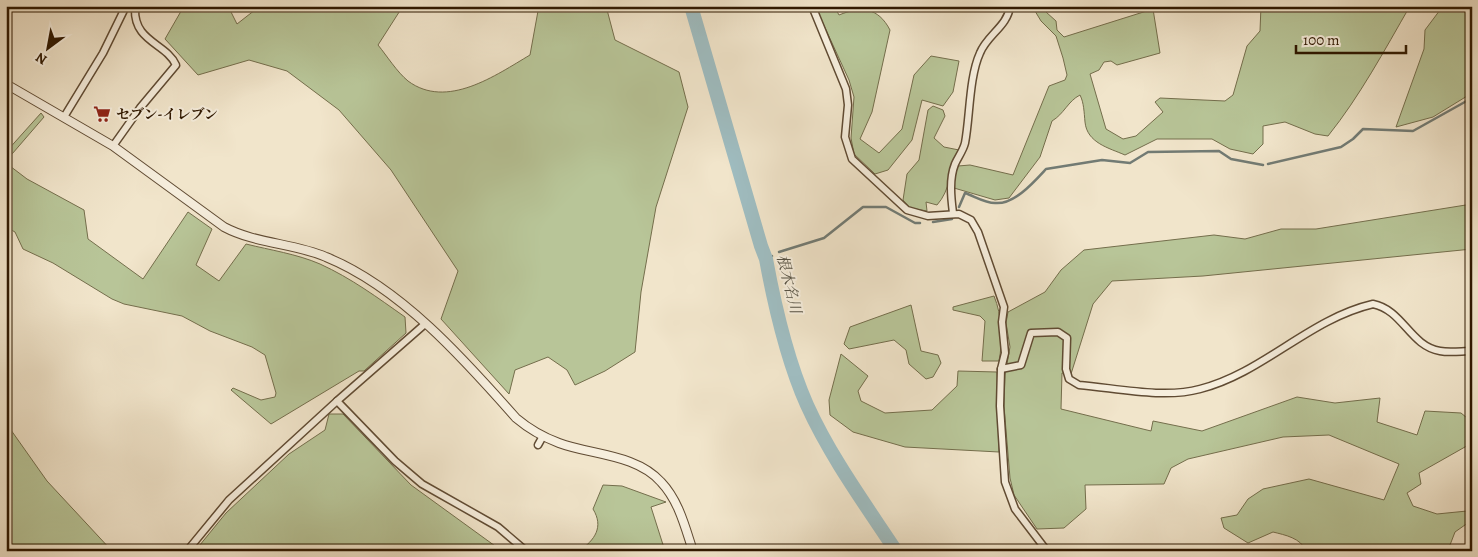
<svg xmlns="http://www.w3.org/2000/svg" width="1478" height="557" font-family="Alegreya,'Noto Serif JP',serif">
	<rect width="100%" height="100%" fill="#f1e5cb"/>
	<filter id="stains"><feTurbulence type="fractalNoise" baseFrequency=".004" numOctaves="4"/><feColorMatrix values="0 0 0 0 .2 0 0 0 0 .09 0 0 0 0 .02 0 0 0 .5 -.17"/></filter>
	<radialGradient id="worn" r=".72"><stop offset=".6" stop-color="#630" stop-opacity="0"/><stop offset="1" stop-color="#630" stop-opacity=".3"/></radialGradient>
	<!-- green -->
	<g fill="#b8c598" stroke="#746e4c">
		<path d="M184,6H228L237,24L260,6H403L378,45C387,56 397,72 408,81C447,110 496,75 530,55L538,11L534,6H606L615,40L679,72L688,107L656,207L641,292L635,352L605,371L575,385L567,370L548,357L515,370L509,394L441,319L458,271L391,170L339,110L287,71L249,60L198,75L165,39Z"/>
		<path d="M815,6H834L839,15C861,6 878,7 890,30L872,112L860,139L879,153L902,129L914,75L931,56L959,61L953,92L943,106L922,100L912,140L888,170L875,174L854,154L851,138L854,97L849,80Z"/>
		<path d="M1032,6H1043L1046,9L1062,6L1046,12L1056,21L1057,30L1064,37L1153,9L1160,53L1117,65L1111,61L1104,62L1099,70L1090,74L1106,129L1123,139L1136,136L1163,112L1155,102L1160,98L1225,101L1233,95L1247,46L1260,31L1261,6H1410C1384,51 1360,96 1328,136L1315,134L1285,122L1263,126V144L1253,154L1230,149L1212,139H1157L1125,155C1109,148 1087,143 1085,122C1084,112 1084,103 1080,95C1068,101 1064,114 1052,121L1040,157L1009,198L995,200L954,188L955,172L958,166L970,165L1013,175L1049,86L1065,80L1067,75L1063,58L1056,36L1041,21Z"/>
		<path d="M1443,6H1472V93L1433,117L1396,127L1424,49L1425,30Z"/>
		<path d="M933,106L943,110L945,116L934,138L944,147L959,150C951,168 950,191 937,205L926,202L927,211L910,208L903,200L907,174L919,160L928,110Z"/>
		<path d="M41,113L44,117L6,161V152Z"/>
		<path d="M6,163L27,179L84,210L88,239L143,279L188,212L212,229L196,265L219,281L246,244C270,250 297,254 320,264C351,278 378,298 405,317L406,333L364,371H359L271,424L231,390L233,388L261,400L275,397L276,393L265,355L252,347L210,331L182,316L124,304L112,299L53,263L23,249L15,232L6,227Z"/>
		<path d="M1472,204V249L1203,276L1112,281L1093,304L1071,374L1062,373L1061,409L1151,431L1153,421L1202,431L1297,397L1335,403L1380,398L1377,422L1417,435L1425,411L1461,413L1472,422V443L1419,473L1421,484L1407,493L1413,506L1437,514L1467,511L1472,506V520L1455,532L1450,545L1438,551H1306C1301,538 1285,535 1273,532L1248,543L1224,528L1221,518L1237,515L1248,499L1263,489L1309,479L1384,500L1399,464L1329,435L1283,437L1188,459L1171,468L1164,484L1085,485L1086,509L1064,528L1037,529L1014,495L1010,478L1004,406L1005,375L1010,347L1006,323L1008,312L1045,292L1061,270L1084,250L1214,235L1245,239L1281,229H1316Z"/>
		<path d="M994,296C1002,315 1003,341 999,361H982L985,321L980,316L953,310V307Z"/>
		<path d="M911,305L921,351L938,355L941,363L933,377L926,379L909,364L906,350L894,340L849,349L844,344L850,327Z"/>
		<path d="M841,354L868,376L858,391L861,401L885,413L932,410L957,386L958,371L997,372L999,452L905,447L853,432L830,415L829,400Z"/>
		<path d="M329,414H343L411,485L502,551H195L226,513L289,454L325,430Z"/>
		<path d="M6,423L47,481L112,551H6Z"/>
		<path d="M603,485L622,486L666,502L651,507L665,551H579C595,540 604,527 593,509Z"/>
	</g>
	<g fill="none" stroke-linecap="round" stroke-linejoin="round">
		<!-- stream -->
		<g stroke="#727b74" stroke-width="2.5">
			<path d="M1268,164L1341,147L1353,139L1363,129L1413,131L1472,98"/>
			<path d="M959,207L965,193C974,196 985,203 995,203C1014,205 1034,182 1046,169L1102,160L1130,163L1148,152L1219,151L1231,159L1263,165"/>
			<path d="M933,222L952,219"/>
			<path d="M779,252L824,238L863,207H886L915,223H920"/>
			<path d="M766,259L772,256"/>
		</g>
		<!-- river -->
		<path stroke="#9fbdc1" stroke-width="14" d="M691,6L761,246L766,259C775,308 787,360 807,405C830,456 865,504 896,551"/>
		<!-- minor casing -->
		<g stroke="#604b33" stroke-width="9">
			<g id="minor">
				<path d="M812,6L846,89L848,105L845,137L852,159L907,210L928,216L959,214L971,220L978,232L1004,307L1002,322L1005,353L1001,369L1000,406L1005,482L1015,509L1047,551"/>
				<path d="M64,117L103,53L126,6"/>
				<path d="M113,146L140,108L176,65C166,43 134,42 135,9"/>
				<path d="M953,213C951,197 949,179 955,164C958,157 963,151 965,143C970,117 969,77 980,53C987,35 1008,26 1010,6"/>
				<path d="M425,324L337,401L395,461L422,484L498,527L526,551"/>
				<path d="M1001,369L1021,365L1031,333L1058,332L1067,338L1066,369L1069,379L1079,385C1116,388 1164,399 1200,389C1263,373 1309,319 1373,304C1403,310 1410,346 1440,351C1450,353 1462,351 1472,351"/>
				<path d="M538,445L543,436"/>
				<path d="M187,551L229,500L337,401"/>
			</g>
		</g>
		<!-- tertiary casing -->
		<g stroke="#604b33" stroke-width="10">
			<path id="tertiary" d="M6,84L113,146L224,227C256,244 294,243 326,257C400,287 464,359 516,418C529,429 543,437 559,443C591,455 636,454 661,482C679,501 685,527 693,551"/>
		</g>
		<!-- minor -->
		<use href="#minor" stroke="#f6eedd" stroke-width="6"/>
		<!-- tertiary -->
		<use href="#tertiary" stroke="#f6eedd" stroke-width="8"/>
	</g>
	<!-- icons -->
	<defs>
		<g id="supermarket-bare" transform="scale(1.35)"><path d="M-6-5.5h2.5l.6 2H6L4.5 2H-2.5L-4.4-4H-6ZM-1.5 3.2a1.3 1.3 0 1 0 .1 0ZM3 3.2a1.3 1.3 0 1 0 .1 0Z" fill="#8f2418" stroke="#f6eedd" stroke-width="2.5" paint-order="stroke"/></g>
	</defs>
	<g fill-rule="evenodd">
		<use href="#supermarket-bare" x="102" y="114"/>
	</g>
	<g text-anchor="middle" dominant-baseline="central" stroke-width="4" stroke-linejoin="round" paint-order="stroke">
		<!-- poi labels -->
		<g font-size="14" font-weight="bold" fill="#2f1800" stroke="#f6eedd" text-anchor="start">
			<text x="116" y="114">セブン-イレブン</text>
		</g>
		<!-- water labels -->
		<g font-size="15" font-style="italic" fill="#565244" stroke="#f6eedd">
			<text transform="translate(789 284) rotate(76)">根木名川</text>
		</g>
	</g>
	<!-- margin -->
	<rect width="1478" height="557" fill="none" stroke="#f1e5cb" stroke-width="25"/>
	<rect x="8" y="8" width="1463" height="542" fill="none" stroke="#2f1800" stroke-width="2.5"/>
	<rect x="12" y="12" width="1453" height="532" fill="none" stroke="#2f1800"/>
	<!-- north arrow -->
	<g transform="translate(48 48) rotate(212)" stroke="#f6eedd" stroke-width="4" paint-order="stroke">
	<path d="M0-4L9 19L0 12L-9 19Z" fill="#2f1800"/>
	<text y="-8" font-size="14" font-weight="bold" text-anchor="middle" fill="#2f1800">N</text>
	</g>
	<!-- scale -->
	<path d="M1296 45v8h110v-8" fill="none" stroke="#2f1800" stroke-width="2.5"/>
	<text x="1303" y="45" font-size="15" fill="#2f1800" stroke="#f6eedd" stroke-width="4" paint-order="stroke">100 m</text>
	<rect width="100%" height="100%" filter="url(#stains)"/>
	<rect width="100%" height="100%" fill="url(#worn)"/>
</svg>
